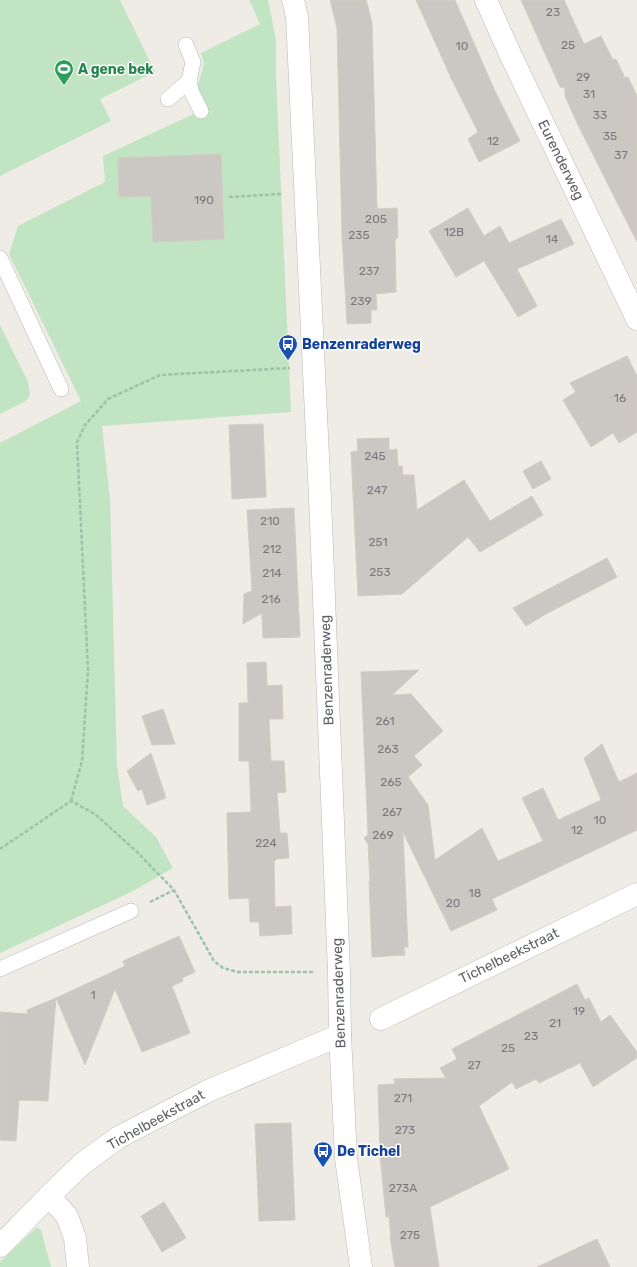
<svg xmlns="http://www.w3.org/2000/svg" width="637" height="1267" font-family="Rubik,sans-serif">
	<rect width="100%" height="100%" fill="#eeece4"/>
	<!-- green -->
	<g fill="#c1e4c2">
		<path d="M0,0H120L155,72L100,99L111,121L0,176Z"/>
		<path d="M249,0H268L276,40V76L291,412L102,426L110,499L117,766L123,806L156,837L173,868L133,891L0,953V443L81,401L9,254L18,226L105,182L103,156L198,112L194,88L198,85L204,64L201,53L260,24Z"/>
		<path d="M0,325L28,382L30,395L28,399L24,402L0,414Z"/>
		<path d="M37,1227L41,1230L51,1267H0V1262Z"/>
	</g>
	<!-- building -->
	<g fill="#cbc8c3" stroke="#d2cdc2">
		<path d="M330,0H366L372,22L377,209L397,208L398,237L395,240L396,292L376,294L377,310H371V323L347,324L342,235L337,28Z"/>
		<path d="M416,0H455L494,89L520,141L479,162L468,139L478,132L452,80Z"/>
		<path d="M521,0H564L584,44L601,36L613,60L616,59L625,78L628,77L637,96V242L578,125L565,96V88L560,87Z"/>
		<path d="M221,154L224,239L153,242L151,196L119,197L118,158Z"/>
		<path d="M468,208L484,236L500,226L509,243L561,219L574,244L517,269L537,306L518,317L484,261L456,277L429,231Z"/>
		<path d="M627,356L637,376V432L619,443L613,433L591,447L563,400L576,392L570,383Z"/>
		<path d="M263,424L266,497L232,499L229,425Z"/>
		<path d="M389,438V450L397,449L398,466H402L403,475H414L417,510L464,480L490,521L532,496L543,515L480,552L468,537L402,594L358,596L351,452L358,451L357,439Z"/>
		<path d="M541,461L551,479L533,489L523,471Z"/>
		<path d="M294,508L300,637L263,638L262,613L243,624L244,594L252,591L247,510Z"/>
		<path d="M607,558L617,577L546,614L526,626L513,608Z"/>
		<path d="M266,662L267,686L282,685L283,719H269L271,761H284L286,792L277,793L280,833H287L289,858L276,859V860L274,861L275,907L291,906L292,934L260,936L259,922H250L249,898L229,899L227,813L251,812L249,761H239V703H248L247,663Z"/>
		<path d="M419,670L392,695L411,694L443,731L414,756L422,765L408,777L428,805L435,860L482,828L498,861L543,841L522,798L543,788L558,820L601,800L584,758L602,744L619,782L637,773V830L492,899L497,910L451,931L403,832L408,947H404L405,955L372,957L369,881H370L368,844L364,838L368,835L361,672Z"/>
		<path d="M163,709L175,744L152,745L142,716Z"/>
		<path d="M151,753L166,798L147,805L142,789L138,791L127,771Z"/>
		<path d="M179,936L195,972L182,978L183,981L172,986L190,1033L142,1052L115,989L85,1065L56,998L125,966L123,961Z"/>
		<path d="M577,984L585,1000L589,998L601,1022L610,1015L637,1052V1058L593,1087L580,1063L539,1083L536,1079L516,1089L512,1082L479,1106L509,1169L430,1207L439,1267H395L390,1237H391L389,1217H386L380,1155L378,1085L395,1084L394,1079L446,1078L440,1068L457,1059L452,1049Z"/>
		<path d="M56,998L48,1101L19,1100L16,1141L0,1140V1012L28,1014L27,1010Z"/>
		<path d="M291,1123L295,1220L259,1221L255,1124Z"/>
		<path d="M164,1202L186,1238L162,1252L141,1216Z"/>
		<path d="M597,1239L610,1267H537Z"/>
	</g>
	<g fill="none" stroke-linecap="round" stroke-linejoin="round">
		<!-- lane casing -->
		<g stroke="#b6b9bd" stroke-width="16">
			<g id="lane">
				<path d="M189,81L191,91L201,111"/>
				<path d="M168,99L189,81L193,62L186,45"/>
				<path d="M0,258L61,389"/>
				<path d="M0,969L131,911"/>
			</g>
		</g>
		<!-- street casing -->
		<g stroke="#b6b9bd" stroke-width="23">
			<g id="street">
				<path d="M293,0L297,17L320,498L339,972L340,1035L346,1158L361,1267"/>
				<path d="M486,0L511,56L637,319"/>
				<path d="M381,1019L637,894"/>
				<path d="M49,1196L67,1216L75,1238L78,1267"/>
				<path d="M0,1246L49,1196L82,1164L119,1137L208,1091L340,1035"/>
			</g>
		</g>
		<!-- path -->
		<g stroke="#9bc4a7" stroke-width="2.5" stroke-dasharray="4 2" stroke-linecap="butt">
			<path d="M229,197L281,194"/>
			<path d="M71,801L82,761L88,670L77,442L85,425L108,399L160,375L290,368"/>
			<path d="M0,849L71,801L95,814L136,851L174,890L214,961L223,968L238,972H315"/>
			<path d="M150,902L174,890"/>
		</g>
		<!-- lane -->
		<use href="#lane" stroke="#fff" stroke-width="15"/>
		<!-- street -->
		<use href="#street" stroke="#fff" stroke-width="22"/>
	</g>
	<!-- icons -->
	<defs>
		<g id="stadium-pin" transform="scale(1)"><path d="M0 17L-7.5 6A9.5 9.5 0 1 1 7.5 6Z" fill="#2e9e5b" stroke="#fff"/><path d="M0-5a6.5 5 0 1 0 0 10a6.5 5 0 1 0 0-10ZM-3.5-1.8h7v3.6h-7Z" fill="#fff"/></g>
		<g id="bus-pin" transform="scale(1)"><path d="M0 17L-7.5 6A9.5 9.5 0 1 1 7.5 6Z" fill="#1a4fb4" stroke="#fff"/><path d="M-5-6H5V4H4V6H2V4H-2V6H-4V4H-5ZM-3.5-4V0h7V-4ZM-3.5 1.2v1.5H-2V1.2ZM2 1.2v1.5H3.5V1.2Z" fill="#fff"/></g>
	</defs>
	<g fill-rule="evenodd">
		<use href="#stadium-pin" x="64" y="69"/>
		<use href="#bus-pin" x="288" y="344"/>
		<use href="#bus-pin" x="323" y="1151"/>
	</g>
	<g text-anchor="middle" dominant-baseline="central" stroke-width="3" stroke-linejoin="round" paint-order="stroke">
		<!-- number labels -->
		<g font-size="12" fill="#78797c">
			<text x="553" y="12">23</text>
			<text x="568" y="45">25</text>
			<text x="462" y="46">10</text>
			<text x="583" y="77">29</text>
			<text x="589" y="94">31</text>
			<text x="600" y="115">33</text>
			<text x="610" y="136">35</text>
			<text x="493" y="141">12</text>
			<text x="621" y="155">37</text>
			<text x="204" y="200">190</text>
			<text x="376" y="219">205</text>
			<text x="454" y="232">12B</text>
			<text x="359" y="235">235</text>
			<text x="552" y="239">14</text>
			<text x="369" y="271">237</text>
			<text x="361" y="301">239</text>
			<text x="620" y="398">16</text>
			<text x="375" y="456">245</text>
			<text x="377" y="490">247</text>
			<text x="270" y="521">210</text>
			<text x="378" y="542">251</text>
			<text x="272" y="549">212</text>
			<text x="380" y="572">253</text>
			<text x="272" y="573">214</text>
			<text x="271" y="599">216</text>
			<text x="385" y="721">261</text>
			<text x="388" y="749">263</text>
			<text x="391" y="782">265</text>
			<text x="392" y="812">267</text>
			<text x="600" y="820">10</text>
			<text x="577" y="830">12</text>
			<text x="383" y="835">269</text>
			<text x="266" y="843">224</text>
			<text x="475" y="893">18</text>
			<text x="453" y="903">20</text>
			<text x="93" y="995">1</text>
			<text x="579" y="1011">19</text>
			<text x="555" y="1023">21</text>
			<text x="531" y="1036">23</text>
			<text x="508" y="1048">25</text>
			<text x="474" y="1065">27</text>
			<text x="403" y="1098">271</text>
			<text x="405" y="1130">273</text>
			<text x="403" y="1188">273A</text>
			<text x="410" y="1235">275</text>
		</g>
		<!-- leisure labels -->
		<g font-size="14" font-weight="bold" fill="#27864d" stroke="#fff" text-anchor="start">
			<text x="78" y="69">A gene bek</text>
		</g>
		<!-- street labels -->
		<g font-size="14" fill="#5c5f64" stroke="#fff">
			<text transform="translate(561 160) rotate(64)">Eurenderweg</text>
			<text transform="translate(327 670) rotate(-92)">Benzenraderweg</text>
			<text transform="translate(509 956) rotate(-26)">Tichelbeekstraat</text>
			<text transform="translate(339 993) rotate(-92)">Benzenraderweg</text>
			<text transform="translate(156 1120) rotate(-29)">Tichelbeekstraat</text>
		</g>
		<!-- transit labels -->
		<g font-size="14" font-weight="bold" fill="#164399" stroke="#fff" text-anchor="start">
			<text x="302" y="344">Benzenraderweg</text>
			<text x="337" y="1151">De Tichel</text>
		</g>
	</g>
</svg>
